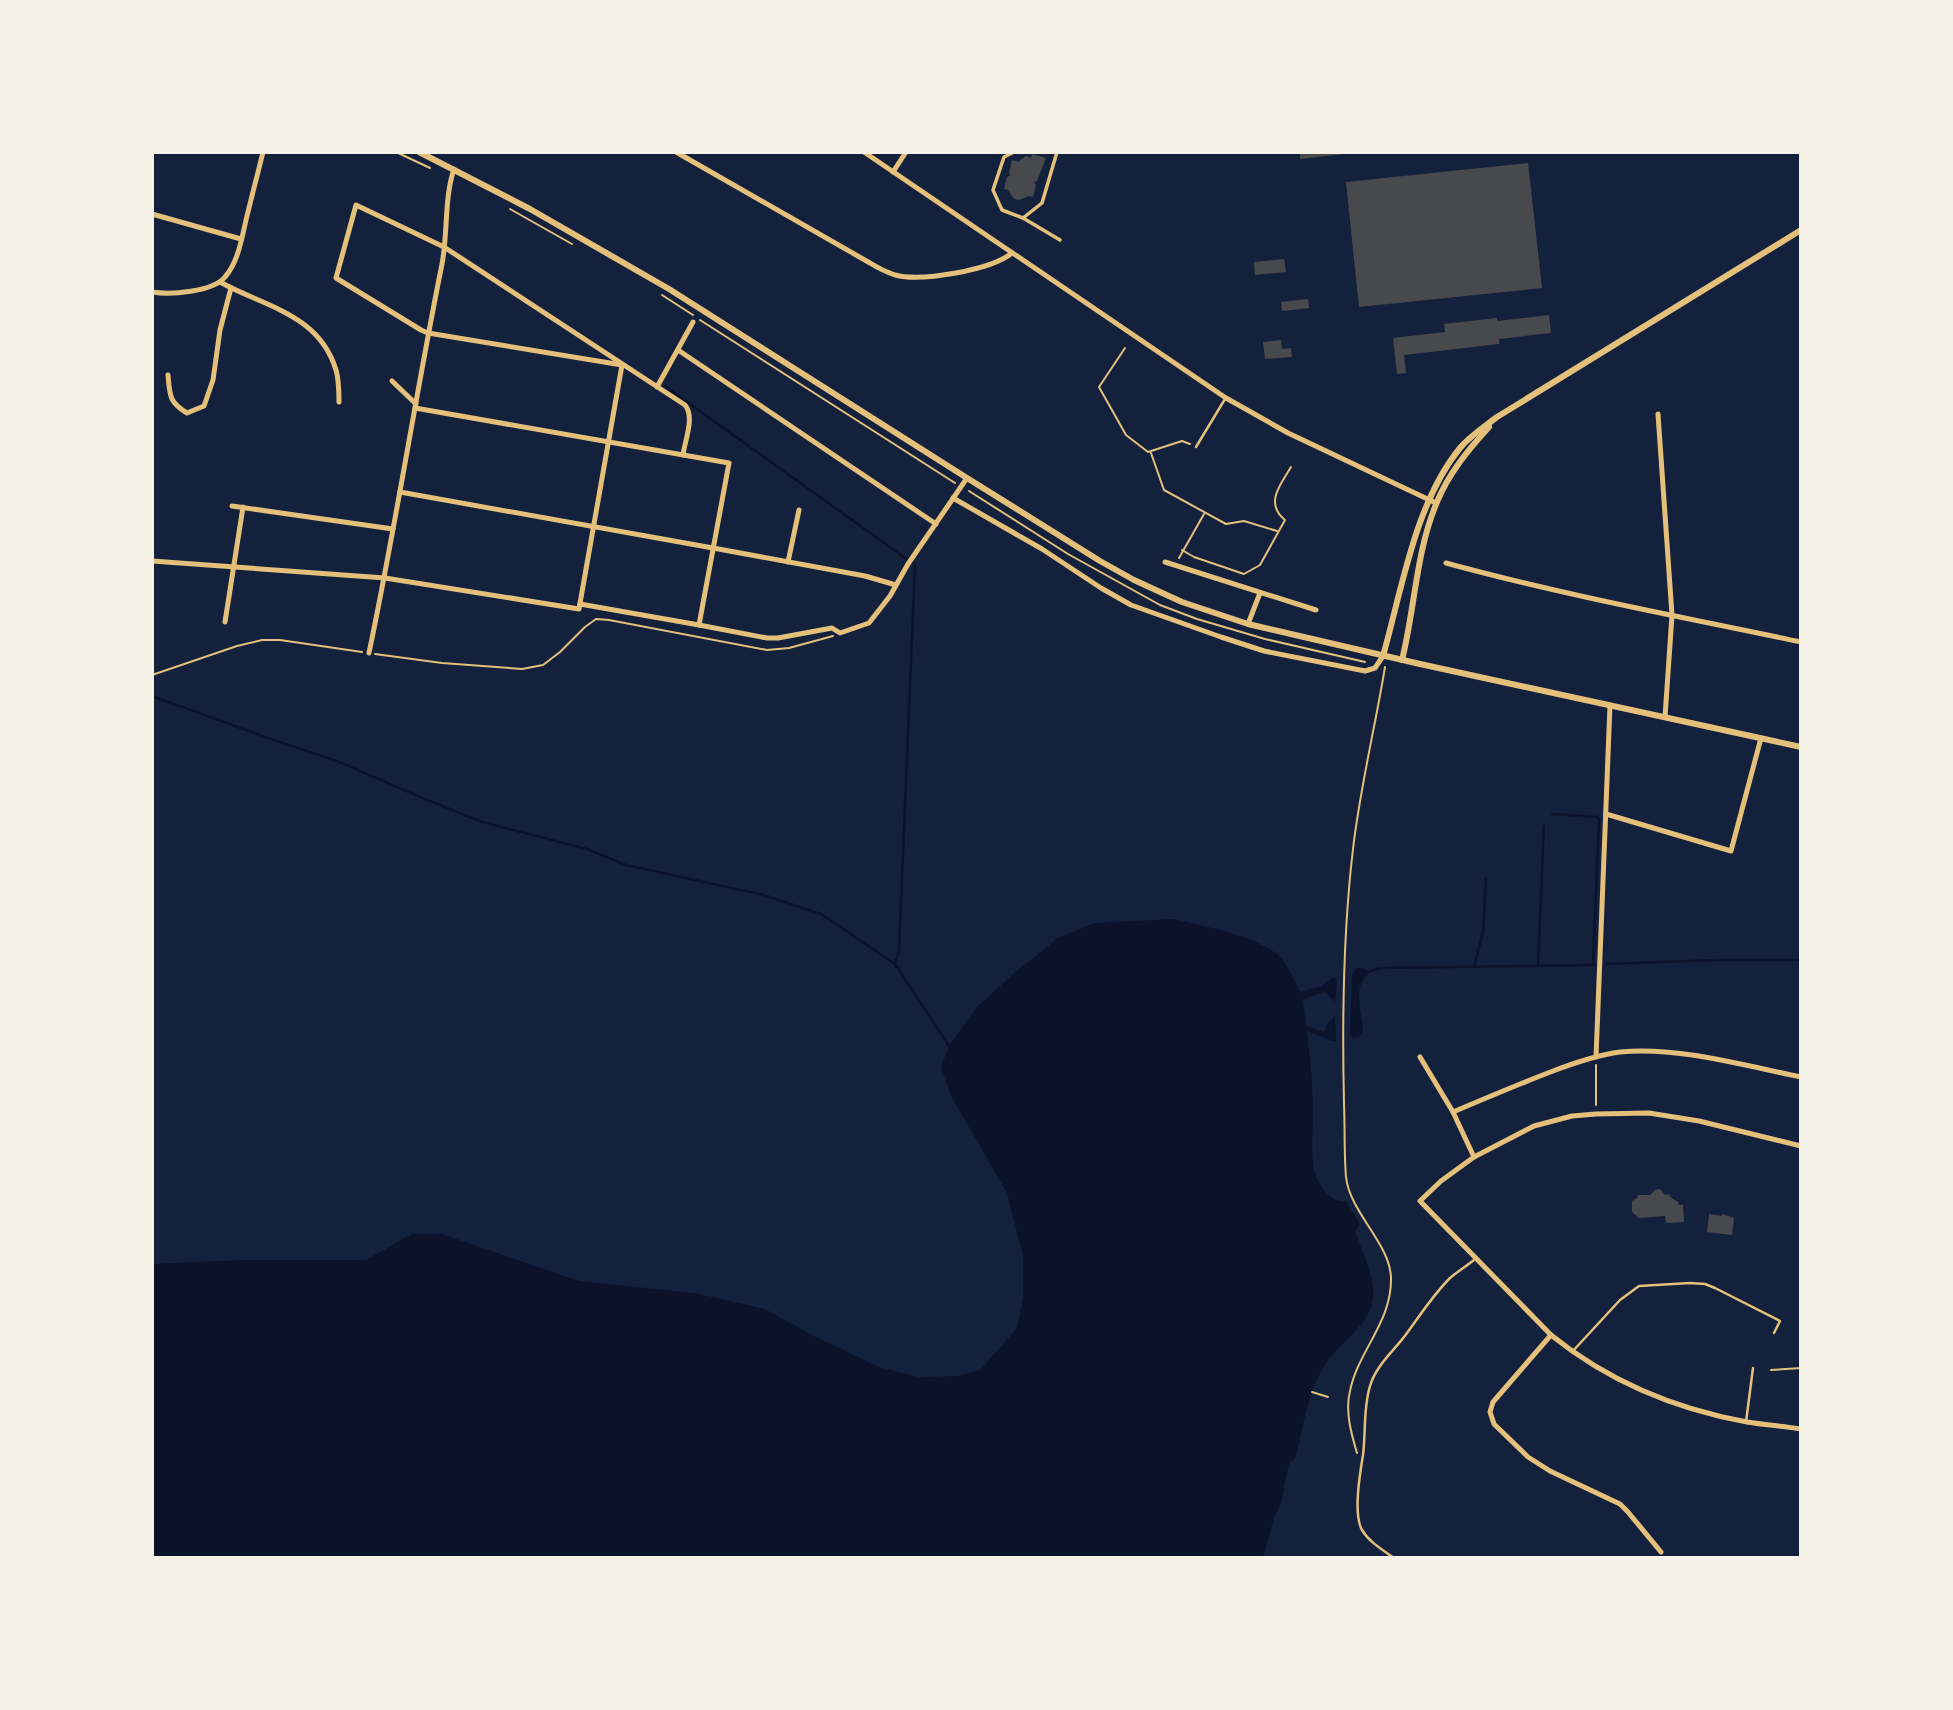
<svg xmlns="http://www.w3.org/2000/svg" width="1953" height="1710" font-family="Overpass,sans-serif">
	<rect width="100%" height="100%" fill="#14213d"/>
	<!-- water -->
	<g fill="#0b132b">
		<path d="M1174,919C1206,927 1250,934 1277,954C1286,961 1295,982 1300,992L1321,986L1332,978H1335L1337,982L1335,1002L1325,992L1303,999L1306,1026L1324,1032L1329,1021L1335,1018L1336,1041H1332L1307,1031C1310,1059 1313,1085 1313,1113C1313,1129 1311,1154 1314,1169C1317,1183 1330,1203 1346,1201L1360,1224L1355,1231C1362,1250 1378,1284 1372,1304C1366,1326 1342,1342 1329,1359C1307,1390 1305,1422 1296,1456L1293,1461H1290L1286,1476L1282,1501L1274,1518L1263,1558H152V1264L241,1260H366L412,1234H442L579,1281L694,1293L765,1309L814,1336L879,1367L918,1377L958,1376L980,1370L1017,1328L1023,1299V1256L1007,1193L951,1096L941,1067L949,1046L975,1009L1013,974L1058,938L1095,923Z"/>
		<path d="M1357,968L1366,969L1368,974C1352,989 1362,1012 1363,1031L1359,1037L1353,1038L1350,1034L1352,974Z"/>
	</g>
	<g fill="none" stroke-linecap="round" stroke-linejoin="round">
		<!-- stream -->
		<g stroke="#0b132b" stroke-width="2.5">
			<path d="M665,386L915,565L899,950L895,964"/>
			<path d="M152,696L271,739L337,761L425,799L482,822L587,849L626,865L764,895L821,914L895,964L949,1046"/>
			<path d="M1552,814L1597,817L1599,820L1593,965"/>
			<path d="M1607,964L1716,960H1801"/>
			<path d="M1538,966L1544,826"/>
			<path d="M1474,967L1483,932L1486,878"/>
			<path d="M1365,973L1379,968L1595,965"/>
		</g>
	</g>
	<!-- building -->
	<g fill="#48494c">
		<path d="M1300,152H1343L1344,154L1300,159Z"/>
		<path d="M1032,154L1046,158L1037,181L1034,182L1036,185L1033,197L1029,196L1019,200L1014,199L1008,190L1004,189L1007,177L1011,175L1009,173L1012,160L1019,162L1020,160L1026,156L1031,158Z"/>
		<path d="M1528,163L1542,288L1359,307L1346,182Z"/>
		<path d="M1284,259L1286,272L1255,275L1254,262Z"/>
		<path d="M1308,299L1309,308L1282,311L1281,302Z"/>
		<path d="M1549,315L1551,333L1499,339V344L1404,355L1406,373L1397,374L1393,338L1445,332L1444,324L1497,318V321Z"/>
		<path d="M1281,340L1282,349L1291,348L1292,357L1265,359L1263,342Z"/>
		<path d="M1660,1189L1665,1195L1670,1194L1669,1196L1679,1203L1678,1205H1683L1684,1222L1666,1223L1665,1216L1639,1218L1632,1212V1201L1637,1198L1638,1195H1650L1655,1190Z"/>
		<path d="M1709,1214L1722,1216V1214L1734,1218L1732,1235L1707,1232Z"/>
	</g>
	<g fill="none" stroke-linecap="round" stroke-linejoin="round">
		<!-- path -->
		<g stroke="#e5c07b" stroke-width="2">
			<path d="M396,152L430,168"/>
			<path d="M510,209L572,244"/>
			<path d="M662,295L693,315"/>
			<path d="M700,320L955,483"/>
			<path d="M1125,348L1099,387L1126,435L1148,452L1182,441L1190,444"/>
			<path d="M1151,453L1164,490L1226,524L1244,521L1277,531"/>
			<path d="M969,491L1068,554L1160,605L1197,619L1265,639L1365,662"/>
			<path d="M1182,550L1194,557L1244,574L1260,565L1285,520C1264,503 1281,484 1291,467"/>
			<path d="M1179,558L1204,514"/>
			<path d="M375,654L442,663L522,669L543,665L560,652L585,627L596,619L609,620L767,650L789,648L833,636"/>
			<path d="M152,675L237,646L262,640H280L362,652"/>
			<path d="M1596,1105V1065"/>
			<path d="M1771,1370L1801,1368"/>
			<path d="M1312,1392L1328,1397"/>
			<path d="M1357,1453C1351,1433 1345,1411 1350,1391C1358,1351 1392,1322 1391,1278C1390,1243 1350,1213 1346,1177C1344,1153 1345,1128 1344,1103C1342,1019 1343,933 1353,849C1360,788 1375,728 1385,667"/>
		</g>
		<!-- service -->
		<g stroke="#e5c07b" stroke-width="2.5">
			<path d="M1196,447L1225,399"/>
			<path d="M1572,1352L1620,1300L1639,1286L1690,1283L1705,1284L1715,1288L1780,1321L1774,1333"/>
			<path d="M1746,1422L1753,1368"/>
			<path d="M1394,1558C1383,1550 1369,1542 1362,1530C1353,1514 1360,1473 1363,1455C1366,1432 1363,1409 1370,1386C1376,1365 1395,1350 1407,1333C1421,1314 1433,1295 1450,1278C1458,1271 1467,1266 1475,1259"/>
		</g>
		<!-- pedestrian -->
		<g stroke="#e5c07b" stroke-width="3.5">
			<path d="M1014,152L1004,157L993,190L1002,210L1023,218L1060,240"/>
			<path d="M1023,218L1042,203L1057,152"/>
		</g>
		<!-- minor -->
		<g stroke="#e5c07b" stroke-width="5">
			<path d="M676,152L870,263C878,268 886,272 895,275C922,282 991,270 1012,253"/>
			<path d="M864,152L1226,398L1288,433L1436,503"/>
			<path d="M893,172L906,152"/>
			<path d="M152,214L241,239"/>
			<path d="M220,282C265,307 319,314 336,370C339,380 339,392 339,402"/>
			<path d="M152,292C170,295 213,292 225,277C239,261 242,236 247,216C252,195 258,173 263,152"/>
			<path d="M678,350L936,524"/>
			<path d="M622,365L428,333L421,330L336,278L356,205L444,247L685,405C695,417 685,440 683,455"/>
			<path d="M168,375C170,396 169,402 187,413L204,406L213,380L220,330L231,288"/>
			<path d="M392,381L416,404"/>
			<path d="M657,387L693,322"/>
			<path d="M415,408L729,463L699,625L767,638H778L832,628L840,633L869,623L890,596L908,564L967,478"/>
			<path d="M1658,414L1672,615L1665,717"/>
			<path d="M400,492L713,548L865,576L896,585"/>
			<path d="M953,498L1042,549L1101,588L1131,605L1221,637L1264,651L1365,671L1375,668L1383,656"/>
			<path d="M232,506L393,529"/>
			<path d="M152,561L385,578L579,609L622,365"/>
			<path d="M788,562L799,510"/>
			<path d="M1165,562L1316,610"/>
			<path d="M1446,563C1563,595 1682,617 1801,642"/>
			<path d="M580,604L699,625"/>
			<path d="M225,622L243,507"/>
			<path d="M1248,624L1260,593"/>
			<path d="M369,653C396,524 416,393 442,264C448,233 444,199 454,169"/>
			<path d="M1606,814L1731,851L1761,738"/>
			<path d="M1420,1057L1453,1112"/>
			<path d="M1596,1057L1610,705"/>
			<path d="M1801,1146L1699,1121L1649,1113L1596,1114L1572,1116L1534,1126L1474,1157L1441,1181L1420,1201L1551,1335C1608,1381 1675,1409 1747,1422C1765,1425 1783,1426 1801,1429"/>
			<path d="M1474,1157L1453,1112C1486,1098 1519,1084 1553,1071C1574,1063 1597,1055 1620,1052C1675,1046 1746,1066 1801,1077"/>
			<path d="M1551,1335L1493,1402L1490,1412L1494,1424L1528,1457L1550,1471L1620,1504L1628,1512L1661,1552"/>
		</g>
		<!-- tertiary -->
		<g stroke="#e5c07b" stroke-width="6">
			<path d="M419,152L530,209L669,289L967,478L1100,561L1134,580L1182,602L1248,624L1420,664L1801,747"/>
			<path d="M1383,656C1402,589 1415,503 1460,448C1470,436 1484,427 1497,417L1801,230"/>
			<path d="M1402,660C1415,608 1416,551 1437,502C1449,473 1468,450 1489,427"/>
		</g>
	</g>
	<!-- border -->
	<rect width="1953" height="1710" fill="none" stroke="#f6f1e7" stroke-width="308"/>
</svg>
